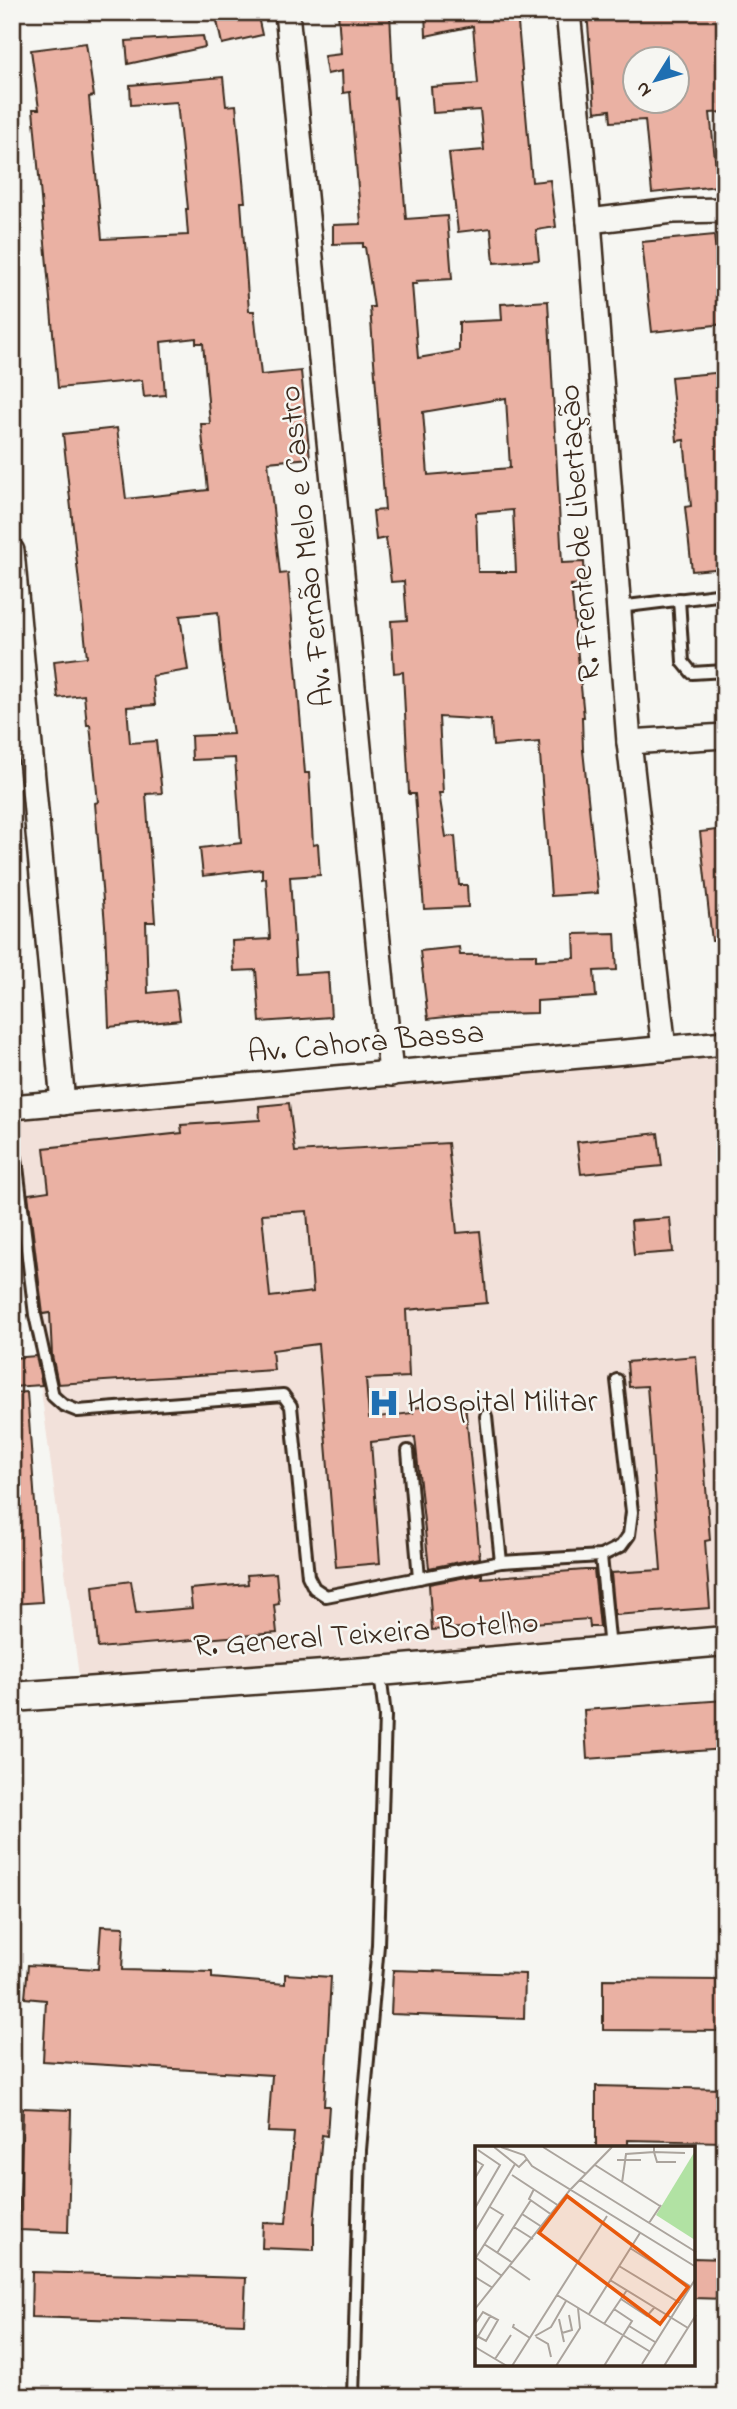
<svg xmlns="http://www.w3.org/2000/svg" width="737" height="2409" font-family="'Indie Flower',sans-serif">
	<rect width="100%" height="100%" fill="#f6f6f2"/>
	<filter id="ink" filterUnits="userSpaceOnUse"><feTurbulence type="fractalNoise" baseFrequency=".0143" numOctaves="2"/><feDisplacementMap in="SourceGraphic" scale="14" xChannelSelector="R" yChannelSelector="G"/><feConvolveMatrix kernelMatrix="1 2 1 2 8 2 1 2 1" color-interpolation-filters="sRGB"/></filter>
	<g filter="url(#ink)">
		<!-- built -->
		<path fill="#f2e1da" d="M725,1054V1634L80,1684L12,1172V1117Z"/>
		<!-- building -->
		<g fill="#eab1a3" stroke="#3b2a1e" stroke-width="2" fill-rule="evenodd">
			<path d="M215,12H257L262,35L222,44Z"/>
			<path d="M338,12H390L394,98L396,97L406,219L447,216L452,279L416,281L417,284H412L418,358L459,351V322L502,320L501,304L548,301L562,563L584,562L585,584L571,585L584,717H582L583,750L598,893L551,896L539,742L493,746L491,720L439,717L443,793H439L446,837L455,836L459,885H467L468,907L424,909L415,794H409L403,672L394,673L391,621L407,620L404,581L391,582L386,538L376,540L373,511L385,510L370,307H374L365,247H363V243L333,244V225L361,224L350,92L343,93L342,71L327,74L324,56L341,54ZM506,398L510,468L428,475L423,412ZM513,510L516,572H478L476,513Z"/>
			<path d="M425,12H517L532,182L550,180L556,227L536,230L539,260L494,263L491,228L458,232L449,153L484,150L480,110L433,113L431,87L478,84L473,26L426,36Z"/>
			<path d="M587,12H725V112L710,113L718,186L652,193L645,120L611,122L610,110L595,112ZM635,60H677V102H635Z"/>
			<path d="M203,36L205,47L128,64L126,41Z"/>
			<path d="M86,43L94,96L89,97L102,239L188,235L186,209H188L177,102L131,105L130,85L223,77L226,106L236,105L245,202H241L249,311H254L261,375L301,371L310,458L268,462L280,574L288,573L305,773H309L313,845L318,844L320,875L290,877L296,974L328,972L331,1017L260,1022L256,970L234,971L232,941L270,939L266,878L262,879V869L203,876L200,848L241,843L235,758L192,760L191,736L233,734L222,659L218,612L180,616L188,670L152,676L155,705L127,707L130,743L156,741L162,793L146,794L155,922H146L148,993L176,990L180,1020L109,1027L105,925L95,803L98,802L90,725H87L84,695L58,698L54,661L87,657L63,434L117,428L126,499L208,490L201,424H210L203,343H196V338L161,342L165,395L144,397L142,380L58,388L33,109H39L31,50Z"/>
			<path d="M714,235L724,324L652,332L642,242Z"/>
			<path d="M725,372V568L692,571L685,507L691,506L684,440L677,441L671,377Z"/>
			<path d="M725,829V941H712L700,832Z"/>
			<path d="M615,933L617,970L594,971L596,997L537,1001V1013L464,1015L428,1019L420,951L459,947L460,955L536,954V960L575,958L574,934Z"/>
			<path d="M289,1103L295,1152L448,1143L457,1233L480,1231L487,1303L406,1310L409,1377L366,1379L369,1418L413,1413L412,1408L465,1403L480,1558L429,1568L415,1437L371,1442L380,1563L336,1567L318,1344L272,1350L274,1370L58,1384L52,1355L50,1313L43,1314L28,1194L49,1191L44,1148L182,1133L181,1125L260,1120L259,1106ZM307,1211L313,1292L270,1297L262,1214Z"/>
			<path d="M658,1133L662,1166L581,1174L577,1142Z"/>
			<path d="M670,1218L673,1252L634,1255L631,1221Z"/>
			<path d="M36,1356L42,1385L12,1387V1358Z"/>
			<path d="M696,1356L710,1540L705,1541L710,1608L615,1615L611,1573L661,1570L647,1386L629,1387L627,1362Z"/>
			<path d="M27,1392L42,1602L12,1604V1393Z"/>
			<path d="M585,1570H594L600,1627H590L589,1619L432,1630L429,1584L482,1574V1578Z"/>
			<path d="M276,1573L279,1604L274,1605L277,1633L98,1648L93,1586L131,1581L136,1613L192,1608L190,1589L248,1584L247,1575Z"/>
			<path d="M725,1700V1749L587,1759L584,1710Z"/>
			<path d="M101,1926L124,1927L122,1970L212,1972V1978L285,1984V1974L331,1977L324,2106H329L327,2136L322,2135L314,2224V2250L262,2248L263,2222L286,2223L294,2133L268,2132L272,2075L43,2061L46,2000L25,1998L28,1965L98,1969Z"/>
			<path d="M393,1970L525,1974L524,2019L391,2014Z"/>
			<path d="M603,1979L725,1980V2031L603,2030Z"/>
			<path d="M596,2086L725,2089V2142L628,2140V2148H596Z"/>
			<path d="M23,2108L71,2110L68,2232L19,2230Z"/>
			<path d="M693,2258L725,2259V2299L693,2298Z"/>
			<path d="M32,2272L246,2278L244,2324L31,2317Z"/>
		</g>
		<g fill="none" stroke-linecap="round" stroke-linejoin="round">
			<!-- service casing -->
			<g stroke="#3b2a1e" stroke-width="16">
				<g id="service">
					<path d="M679,599L683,662L692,673L725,671"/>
					<path d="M619,607L725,594"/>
					<path d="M16,1158L35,1315L53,1396L63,1405L78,1411L283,1395L291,1406L308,1576L314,1588L326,1596L501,1562L601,1556L621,1546L629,1535L632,1512L617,1380"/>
					<path d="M486,1416L501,1562"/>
					<path d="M408,1451L419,1578"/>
					<path d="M601,1556L610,1649"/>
					<path d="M353,2397L360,2150L378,1945L385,1716L380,1673"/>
				</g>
			</g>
			<!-- minor casing -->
			<g stroke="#3b2a1e" stroke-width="28">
				<g id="minor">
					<path d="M287,12L391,1074"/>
					<path d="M568,12L589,221L629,742L664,1049"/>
					<path d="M589,221L673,211L725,210"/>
					<path d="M12,551L63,1103"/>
					<path d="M629,742L725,736"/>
					<path d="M12,1107L725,1043"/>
				</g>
			</g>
			<!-- tertiary casing -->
			<g stroke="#3b2a1e" stroke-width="33">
				<path id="tertiary" d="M12,1697L380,1671L725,1641"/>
			</g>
			<!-- service -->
			<use href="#service" stroke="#f6f6f2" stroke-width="10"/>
			<!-- minor -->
			<use href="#minor" stroke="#f6f6f2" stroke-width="23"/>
			<!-- tertiary -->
			<use href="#tertiary" stroke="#f6f6f2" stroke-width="28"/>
		</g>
	</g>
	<!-- icons -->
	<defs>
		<g id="hospital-bare" transform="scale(2.415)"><path d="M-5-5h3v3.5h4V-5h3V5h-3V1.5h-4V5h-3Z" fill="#1f6fb2" stroke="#f6f6f2" stroke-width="2.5" paint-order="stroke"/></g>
	</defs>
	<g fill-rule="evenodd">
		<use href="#hospital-bare" x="384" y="1403"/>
	</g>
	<g text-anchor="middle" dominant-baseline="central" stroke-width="5" stroke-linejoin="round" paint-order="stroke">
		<!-- street labels -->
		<g font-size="32" fill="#3b2a1e" stroke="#f6f6f2">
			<text transform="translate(581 533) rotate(-94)">R. Frente de Libertação</text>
			<text transform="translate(308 546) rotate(-96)">Av. Fernão Melo e Castro</text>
			<text transform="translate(366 1044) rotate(-5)">Av. Cahora Bassa</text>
			<text transform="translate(366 1636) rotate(-4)">R. General Teixeira Botelho</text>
		</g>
		<!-- poi labels -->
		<g font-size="32" fill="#3b2a1e" stroke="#f6f6f2" text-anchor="start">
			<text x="407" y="1403">Hospital Militar</text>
		</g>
	</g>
	<!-- overview -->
	<g transform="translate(475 2146)">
		<rect width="220" height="220" fill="#f6f6f2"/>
		<path d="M220,5V94L181,69Z" fill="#b1e2a3"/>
		<path fill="none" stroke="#aba49d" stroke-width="2" d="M19,1L44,21L52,13M26,1L49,9L57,20L221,121M68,1L111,28M0,14L8,19L0,32M142,14H166M201,16H182L179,6L210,7M120,19L185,60M37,29L84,60M105,34L221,106M147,37L151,8L179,6V1M59,43L54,53L77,69M0,62L25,19L3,4M47,68L67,81M174,77L186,59M39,81L58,93M0,85L40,18M9,98L38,117M155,102L215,140M22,107L56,54M0,111L27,130M0,113L28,69L15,61M35,120L55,134M144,120L205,157M0,131L18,142M135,134L213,182M82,149L174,205M146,153L172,170L179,162M0,163L95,44L137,1M114,168L165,87M84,173L89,196M0,178L8,166L23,174L11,195L0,189M39,178L38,181L55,192M129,178L152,144M154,180L180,196M87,187L97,184L94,169M60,190L76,181L91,155M61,191L73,198L76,211M0,195L16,169M0,201L32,220M20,213L36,189M167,218L221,132M37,220L132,70M81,220L105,182L103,162M129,220L157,175L139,163M189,220L221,169"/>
		<path fill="#e8590c" fill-opacity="0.15" stroke="#e8590c" stroke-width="3.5" d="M92,50L213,141L185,178L64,87Z"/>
		<rect width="220" height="220" fill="none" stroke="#3b2a1e" stroke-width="3.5"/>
	</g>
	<!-- margin -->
	<rect width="737" height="2409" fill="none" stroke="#f6f6f2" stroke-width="42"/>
	<rect x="21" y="21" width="695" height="2367" fill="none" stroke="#3b2a1e" stroke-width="2.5" filter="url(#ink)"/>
	<!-- north arrow -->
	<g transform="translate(656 80) rotate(233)"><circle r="33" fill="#f6f6f2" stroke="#aba49d" stroke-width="2"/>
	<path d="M0-5L12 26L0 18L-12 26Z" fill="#1f6fb2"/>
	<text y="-10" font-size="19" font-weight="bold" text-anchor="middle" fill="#3b2a1e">N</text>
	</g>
</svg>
